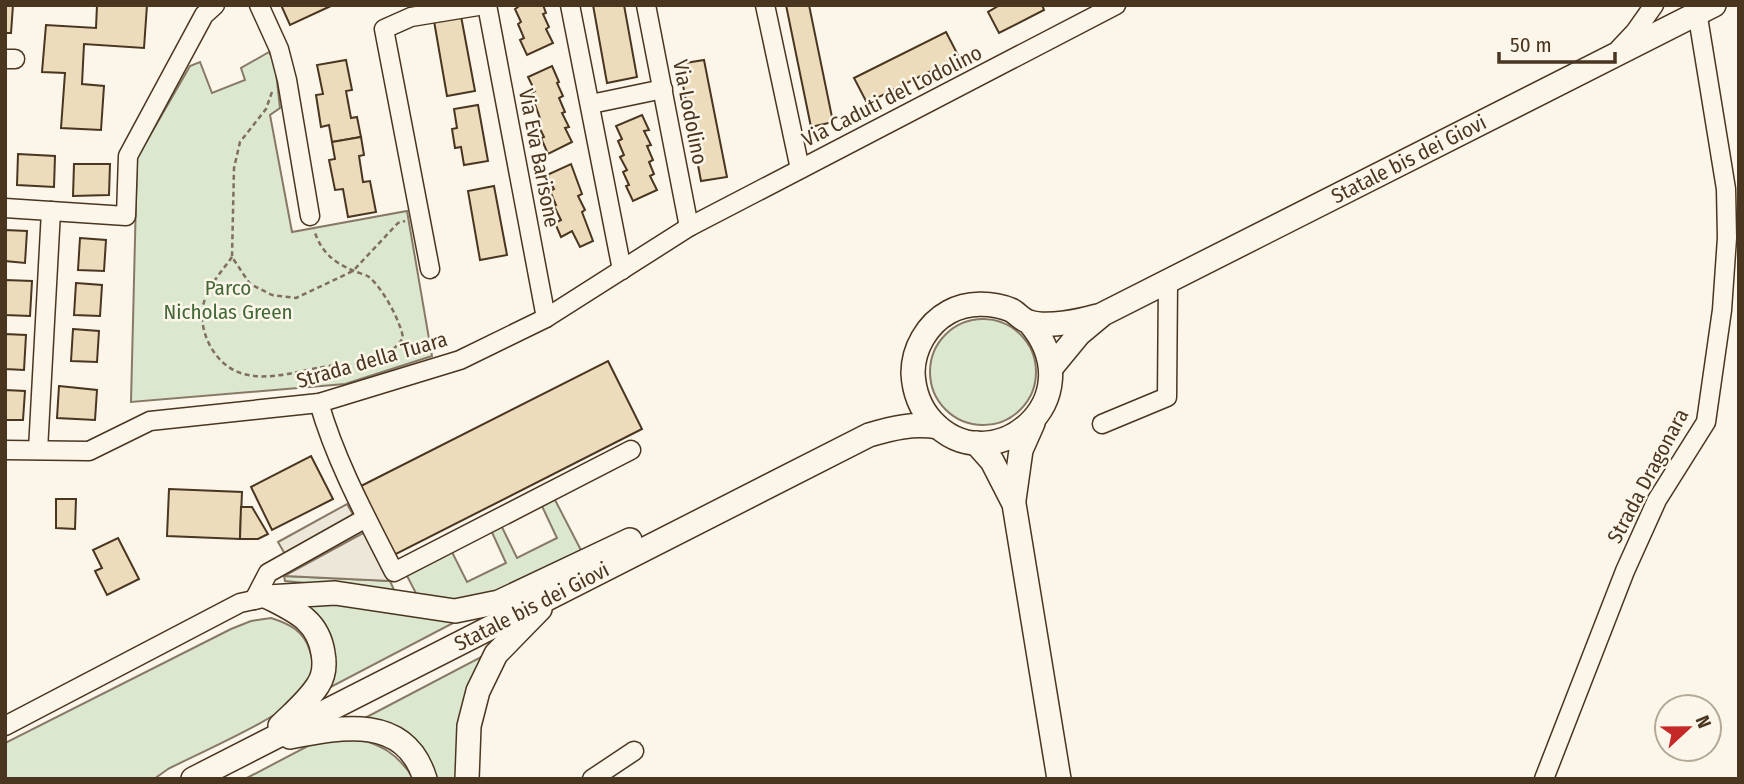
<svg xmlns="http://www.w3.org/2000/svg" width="1744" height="784" font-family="'Fira Sans Condensed',sans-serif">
	<rect width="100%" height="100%" fill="#fbf6e9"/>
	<!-- green -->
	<g fill="#dce7d0" stroke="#887966" stroke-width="2">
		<path d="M269,52L275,63L280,108L270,115L292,232L407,211L432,356L345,384L131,402L137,158L190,66L200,62L212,93L245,80L241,68Z"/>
		<circle cx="983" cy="372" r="53"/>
		<path d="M554,498L583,554L489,602L418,597L406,574L451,550L467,582L506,563L490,528L500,523L517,558L557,538L541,504Z"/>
		<path d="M284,576L390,581L395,592L285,581Z"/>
		<path d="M289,598L318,600L457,621L327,689L329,673Z"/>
		<path d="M271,618C290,624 304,631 310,651C315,664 312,681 304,692C287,715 197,754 168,769L154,779H5V743L231,629L251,621Z"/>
		<path d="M481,657L461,779H430L361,720Z"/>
		<path d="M350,735C381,746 395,750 414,779H245L325,737Z"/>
	</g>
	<!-- parking -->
	<g fill="#ede7d9" stroke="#887966" stroke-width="2">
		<path d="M347,504L355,518L286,556L278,542Z"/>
		<path d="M365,532L390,581L284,576Z"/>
	</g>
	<!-- building -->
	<g fill="#ecdcbc" stroke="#4a3520" stroke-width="2">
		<path d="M5,5H13L11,33H5Z"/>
		<path d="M97,5H147L144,48L84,44L82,84L104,86L101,130L61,128L65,73L42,72L46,25L96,28Z"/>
		<path d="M281,5H333L290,25Z"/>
		<path d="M517,5H543L546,13L543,14L549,27L546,29L553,43L527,55L520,40L524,38L518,24L521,22L515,9L518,7Z"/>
		<path d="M593,5H624L637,77L607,83Z"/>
		<path d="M786,5H809L833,122L811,127Z"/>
		<path d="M1000,5H1042L1044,10L999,33L988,12Z"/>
		<path d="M461,16L475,91L447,96L434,21Z"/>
		<path d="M946,32L959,57L867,103L854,78Z"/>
		<path d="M346,60L352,90L346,91L351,118L357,117L361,137L332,142L329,125L321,127L316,95L323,94L317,65Z"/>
		<path d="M704,60L727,177L701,181L679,64Z"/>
		<path d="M552,66L559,82L557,83L563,96L559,98L565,112L562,113L569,127L565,128L572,142L548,154L541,138L544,137L537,123L541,121L531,93L535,91L528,77Z"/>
		<path d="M478,105L488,161L464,165L461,147L455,148L452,129L457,128L454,109Z"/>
		<path d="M642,115L649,130L644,131L651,145L647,146L653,160L649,162L654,174L650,176L657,190L633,201L626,186L629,185L623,172L627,170L620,157L624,155L618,141L622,139L616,126Z"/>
		<path d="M361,137L364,155L359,156L363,182L370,181L376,212L348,217L343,189L335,190L329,160L335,159L332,142Z"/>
		<path d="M18,154L55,156L54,187L17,185Z"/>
		<path d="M74,164H110L109,195L73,196Z"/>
		<path d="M571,164L582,194L578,196L585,210L582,212L593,241L580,247L572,231L561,237L555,223L561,220L554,206L556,205L550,191L554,189L547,175Z"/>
		<path d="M494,186L507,255L480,260L468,191Z"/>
		<path d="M5,230L27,231L25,263L5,261Z"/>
		<path d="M80,238L106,240L104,271L78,270Z"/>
		<path d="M5,280L32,281L30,316L5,315Z"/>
		<path d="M76,283L102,285L100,316L74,315Z"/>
		<path d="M73,329L99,331L97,362L71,361Z"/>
		<path d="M5,334L26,335L24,370L5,369Z"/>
		<path d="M608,361L642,429L394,555L359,487Z"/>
		<path d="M59,386L97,390L95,420L57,418Z"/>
		<path d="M5,390L25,391L23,420H5Z"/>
		<path d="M311,456L333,499L272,530L251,487Z"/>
		<path d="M169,489L242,492L240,539L167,536Z"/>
		<path d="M56,499H76L75,529L56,528Z"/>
		<path d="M241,507H252L268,534L258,539H240Z"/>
		<path d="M118,538L139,579L107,595L95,571L102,568L93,550Z"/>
	</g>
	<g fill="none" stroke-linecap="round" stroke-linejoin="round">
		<!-- minor casing -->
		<g stroke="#4a3520" stroke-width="21">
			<g id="minor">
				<path d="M259,5L279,49L287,80L310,216"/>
				<path d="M487,5L546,318"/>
				<path d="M570,5L622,270"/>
				<path d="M646,5L689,227"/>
				<path d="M765,5L800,169"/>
				<path d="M1619,49L1635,32L1654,5"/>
				<path d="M5,59H15"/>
				<path d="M591,104L663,89"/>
				<path d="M5,208L126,216L128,156L204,15L215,5"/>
				<path d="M430,269L384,29L411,17L484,5"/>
				<path d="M319,403C336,462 366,517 394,572L631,450"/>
				<path d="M1102,424L1167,397L1168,282"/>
				<path d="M5,450L89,451L150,421L319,403L460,360L546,318L689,227L1116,5"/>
				<path d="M38,450L51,211"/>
				<path d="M254,600L268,573L366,518"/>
				<path d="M5,726L240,603L268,597"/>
				<path d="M592,779L634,751"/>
				<path d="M1544,779L1625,571L1657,500L1706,422L1722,310L1727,238L1726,189L1696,5"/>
			</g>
		</g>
		<!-- major casing -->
		<g stroke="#4a3520" stroke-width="26">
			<g id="major">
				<path d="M1029,322C1096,400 991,485 932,421C920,408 914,392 913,373C913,349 927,324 949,312C967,302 992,302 1011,310C1017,313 1022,320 1029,322C1047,328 1079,321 1097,316"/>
				<path id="s1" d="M1051,368L1079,334L1103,314L1714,5"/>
				<path d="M976,443L992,461L1014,504L1059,779"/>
				<path d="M1014,500L1021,450L1033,423"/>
				<path d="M268,597L335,593L455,611L499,602L630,540"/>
				<path d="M268,597C295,611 318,620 323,653C325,664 324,676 318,685C308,701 293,713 280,726"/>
				<path d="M290,737C341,727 405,714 425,779"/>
				<path id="s2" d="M193,779L869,435C893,428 913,423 938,427"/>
				<path d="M467,779L469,726L478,691L496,654L540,609"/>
			</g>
		</g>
		<!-- path -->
		<g stroke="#7f6f5c" stroke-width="2.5" stroke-dasharray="5 3.5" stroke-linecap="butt">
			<path d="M272,92L266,109L240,142L234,168L232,257L250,284L272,295L296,298L353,271L398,223L405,221"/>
			<path d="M232,257C222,271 209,285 204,302C196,330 215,367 244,374C268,381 299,371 323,367C357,361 380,370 403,338C401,322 382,287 369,277C365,274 358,273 354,271C333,262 321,252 314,230"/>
		</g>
		<!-- minor -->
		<use href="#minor" stroke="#fbf6e9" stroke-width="18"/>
		<!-- major -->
		<use href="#major" stroke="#fbf6e9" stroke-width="23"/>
	</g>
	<g text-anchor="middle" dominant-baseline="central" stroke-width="5" stroke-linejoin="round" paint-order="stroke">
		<!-- street labels -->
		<g font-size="21" fill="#4a3520" stroke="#fbf6e9">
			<text transform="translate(892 96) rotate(-27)">Via Caduti del Lodolino</text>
			<text transform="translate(690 112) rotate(79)">Via Lodolino</text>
			<text transform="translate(539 158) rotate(79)">Via Eva Barisone</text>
			<text stroke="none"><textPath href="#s1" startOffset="418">Statale bis dei Giovi</textPath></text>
			<text transform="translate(372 360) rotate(-16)">Strada della Tuara</text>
			<text transform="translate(1648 476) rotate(-62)">Strada Dragonara</text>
			<text stroke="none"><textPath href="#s2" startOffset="380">Statale bis dei Giovi</textPath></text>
		</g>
		<!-- park labels -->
		<g font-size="21" fill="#436837" stroke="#fbf6e9">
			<text x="228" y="288">Parco<tspan x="228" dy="24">Nicholas Green</tspan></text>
		</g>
	</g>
	<!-- border -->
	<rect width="1744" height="784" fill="none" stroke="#4a3520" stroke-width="14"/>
	<!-- north arrow -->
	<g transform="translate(1688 728) rotate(68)"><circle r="33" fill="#fbf6e9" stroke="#b4a999" stroke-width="2"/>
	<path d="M0-5L12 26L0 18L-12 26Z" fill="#c62828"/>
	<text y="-10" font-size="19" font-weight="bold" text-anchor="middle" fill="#4a3520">N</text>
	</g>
	<!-- scale -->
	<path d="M1499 52v10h116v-10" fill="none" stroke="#4a3520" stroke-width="3.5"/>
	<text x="1510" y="52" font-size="21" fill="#4a3520" stroke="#fbf6e9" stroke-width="5" paint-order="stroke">50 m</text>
</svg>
